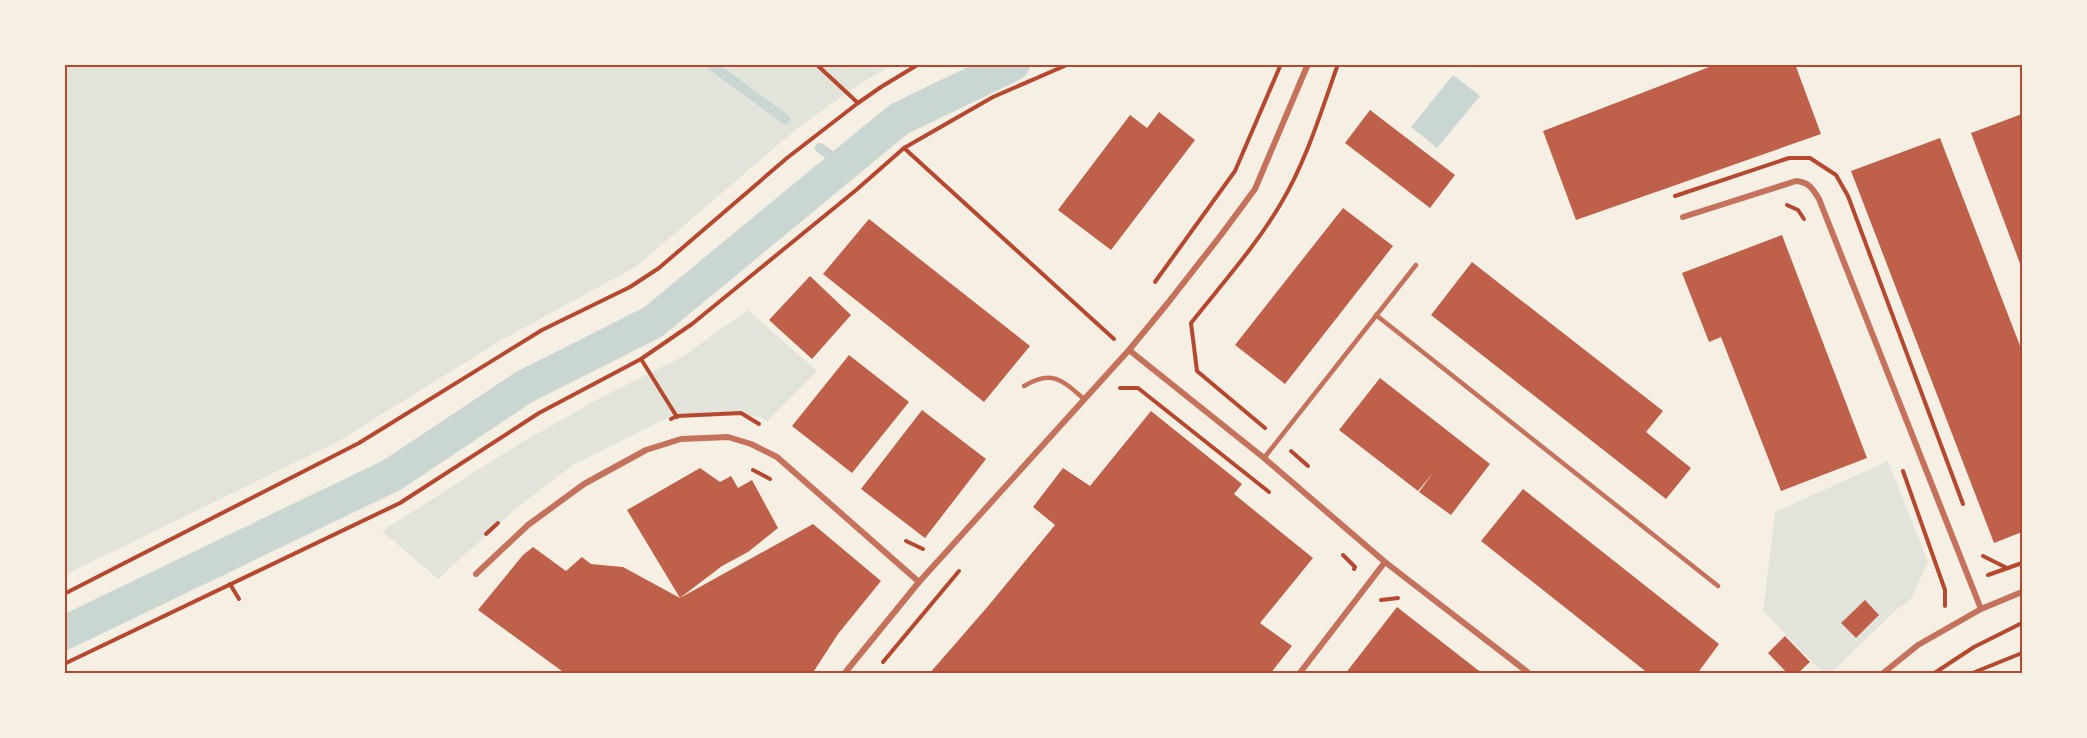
<svg xmlns="http://www.w3.org/2000/svg" width="2087" height="738" font-family="Barlow,sans-serif">
	<rect width="100%" height="100%" fill="#f6efe4"/>
	<!-- green -->
	<g fill="#e2e4dc">
		<path d="M65,65H892L855,87L795,130L637,266L498,342L339,441L65,575Z"/>
		<path d="M748,310L817,371L767,421L760,417L713,414L668,418L629,437L573,465L515,509L438,579L382,531L514,447L600,398L682,357Z"/>
		<path d="M1888,461L1928,562L1911,599L1896,610L1831,673H1823L1763,611L1775,512Z"/>
	</g>
	<!-- water -->
	<path fill="#c9d6d2" d="M1453,75L1480,96L1437,148L1411,127Z"/>
	<g fill="none" stroke-linecap="round" stroke-linejoin="round">
		<!-- stream -->
		<g stroke="#c9d6d2" stroke-width="10">
			<path d="M710,64L785,119"/>
			<path d="M820,148L844,165"/>
		</g>
		<!-- canal -->
		<path stroke="#c9d6d2" stroke-width="34" d="M64,633L392,475L524,387L653,322L899,119L1013,64"/>
	</g>
	<!-- building -->
	<g fill="#bf614a">
		<path d="M1717,64H1795L1821,134L1576,220L1543,131Z"/>
		<path d="M1370,110L1455,175L1430,208L1345,143Z"/>
		<path d="M1159,112L1195,140L1111,250L1058,210L1130,115L1147,128Z"/>
		<path d="M2022,114V269L1971,133Z"/>
		<path d="M1940,138L2022,351V532L1994,543L1851,171Z"/>
		<path d="M1343,208L1393,246L1285,384L1235,345Z"/>
		<path d="M869,219L1030,346L984,402L823,274Z"/>
		<path d="M1782,235L1867,458L1781,491L1721,337L1709,342L1682,273Z"/>
		<path d="M1472,262L1663,411L1646,432L1691,468L1666,499L1431,315Z"/>
		<path d="M810,276L851,315L812,359L769,320Z"/>
		<path d="M849,355L909,402L852,473L792,426Z"/>
		<path d="M1380,378L1490,464L1451,515L1419,492L1433,473L1418,491L1339,430Z"/>
		<path d="M922,410L986,459L925,538L861,489Z"/>
		<path d="M1151,411L1242,484L1234,494L1313,558L1260,623L1292,646L1270,674H929L989,605L1055,525L1033,507L1063,468L1090,486Z"/>
		<path d="M700,468L720,482L731,476L738,488L752,480L778,528L748,552L722,566L680,598L627,510Z"/>
		<path d="M1523,489L1719,644L1697,674H1649L1481,541Z"/>
		<path d="M813,524L881,581L838,634L812,674H566L478,610L523,555L533,547L566,571L582,557L591,564L623,567L680,598Z"/>
		<path d="M1865,600L1879,615L1856,638L1841,623Z"/>
		<path d="M1397,607L1483,674H1345Z"/>
		<path d="M1785,636L1810,662L1797,674H1788L1768,653Z"/>
	</g>
	<g fill="none" stroke-linecap="round" stroke-linejoin="round">
		<!-- path -->
		<g stroke="#b5482f" stroke-width="4">
			<path d="M816,64L858,103"/>
			<path d="M904,148L1114,339"/>
			<path d="M1675,196L1789,158H1810L1836,175L1848,196L1963,504"/>
			<path d="M1787,205L1798,210L1804,219"/>
			<path d="M1155,282L1235,171L1281,64"/>
			<path d="M641,359L677,417"/>
			<path d="M1120,388H1138L1269,492"/>
			<path d="M671,419L677,416L741,413L759,424"/>
			<path d="M1265,428L1197,371L1191,323C1221,285 1255,247 1280,205C1306,162 1321,112 1338,64"/>
			<path d="M1291,451L1308,466"/>
			<path d="M753,470L770,479"/>
			<path d="M1903,471L1945,590V606"/>
			<path d="M486,534L498,523"/>
			<path d="M906,541L923,549"/>
			<path d="M1343,555L1355,567L1354,569"/>
			<path d="M1983,556L2007,568"/>
			<path d="M1988,575L2022,563"/>
			<path d="M230,584L239,599"/>
			<path d="M64,594L359,443L542,330L630,287L659,268L787,158L858,103L881,87L919,64"/>
			<path d="M1381,600L1398,598"/>
			<path d="M883,662L959,571"/>
			<path d="M64,664L400,503L539,413L641,359L692,324L855,191L904,148L993,97L1069,64"/>
			<path d="M1933,674L1974,647L2022,623"/>
			<path d="M1970,674L2022,653"/>
		</g>
		<!-- service -->
		<g stroke="#c5725c" stroke-width="4.5">
			<path d="M1376,315L1718,586"/>
			<path d="M1024,386C1052,369 1062,380 1084,399"/>
			<path d="M1264,458L1416,265"/>
		</g>
		<!-- minor -->
		<g stroke="#c5725c" stroke-width="6">
			<path d="M1683,217L1796,181C1809,182 1813,189 1819,199L1981,609"/>
			<path d="M1129,350L1264,458L1385,562L1530,674"/>
			<path d="M476,574L528,525L584,484L646,450L681,439L728,437L751,444L777,457L919,582"/>
			<path d="M844,674L919,582L1129,350L1167,304L1221,235L1255,189L1308,64"/>
			<path d="M1299,674L1385,562"/>
			<path d="M1882,674L1918,645L1981,609L2022,592"/>
		</g>
	</g>
	<!-- border -->
	<rect width="2087" height="738" fill="none" stroke="#f6efe4" stroke-width="132"/>
	<rect x="66" y="66" width="1955" height="606" fill="none" stroke="#b5482f" stroke-width="2"/>
</svg>
